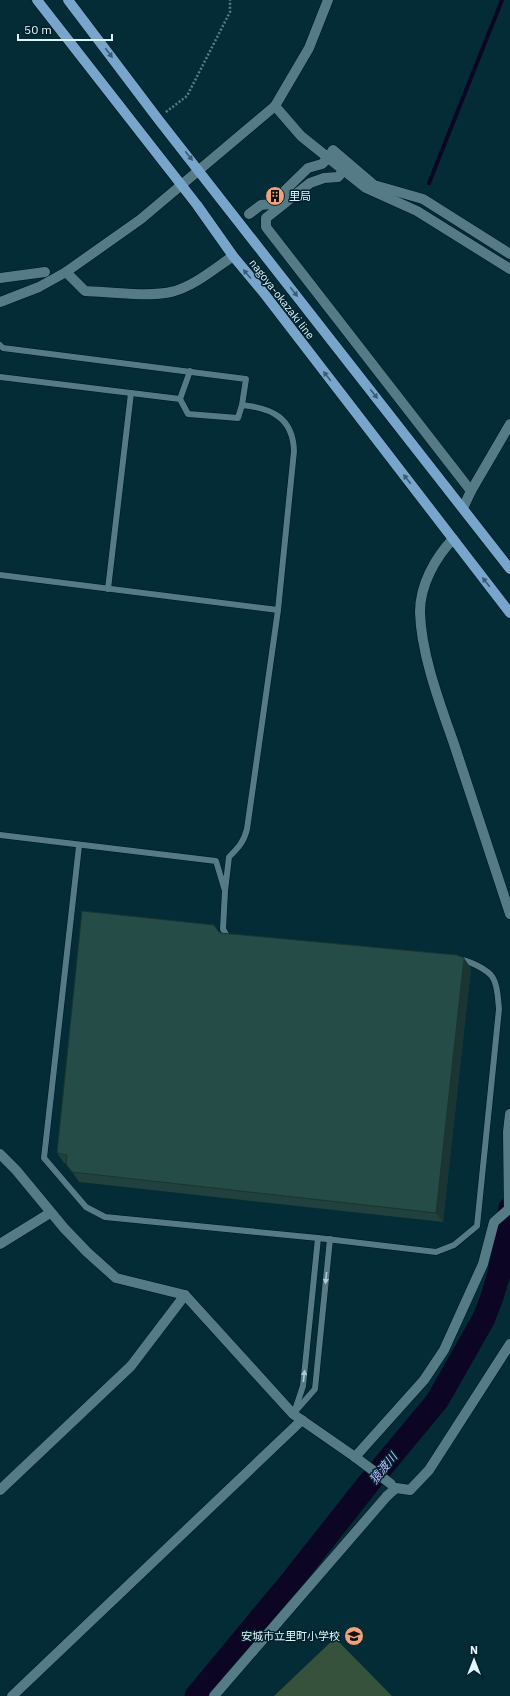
<svg xmlns="http://www.w3.org/2000/svg" width="510" height="1696" font-family="'IBM Plex Sans','Noto Sans JP',sans-serif">
	<rect width="100%" height="100%" fill="#042c36"/>
	<!-- green -->
	<path fill="#36513c" d="M335,1638L392,1696H274Z"/>
	<g fill="none" stroke-linecap="round" stroke-linejoin="round">
		<!-- stream -->
		<path stroke="#0c0624" stroke-width="4" d="M429,183L502,0"/>
		<!-- river -->
		<path stroke="#0c0624" stroke-width="23" d="M196,1696L293,1579L368,1484L437,1401L483,1320L491,1300L499,1274L510,1208"/>
		<!-- service casing -->
		<g stroke="#00141b" stroke-width="7">
			<g id="service">
				<path d="M0,345L3,348L246,379L242,405"/>
				<path d="M0,377L180,399L188,414L238,418L242,405C272,408 293,418 294,451L278,610L247,829C244,842 238,848 229,857L225,891L216,861L0,835"/>
				<path d="M180,399L190,371"/>
				<path d="M0,575L278,610"/>
				<path d="M108,589L131,393"/>
				<path d="M79,846L44,1158L86,1207L105,1217L318,1238L436,1252L454,1245L477,1226L499,1009C498,1000 498,986 493,978C488,969 467,960 458,959"/>
				<path d="M225,891L223,929L228,938H229"/>
				<path d="M295,1410L303,1386L318,1238"/>
				<path d="M293,1414L315,1389L330,1239"/>
			</g>
		</g>
		<!-- pedestrian casing -->
		<g stroke="#00141b" stroke-width="11">
			<g id="pedestrian">
				<path d="M249,214L261,205L271,204L308,168L322,164L328,158L333,150L374,185L423,199L510,254"/>
				<path d="M0,278L45,272"/>
			</g>
		</g>
		<!-- minor casing -->
		<g stroke="#00141b" stroke-width="11">
			<g id="minor">
				<path d="M275,106L301,136L366,188L417,211L510,269"/>
				<path d="M344,170L338,177L324,178L310,183L266,218V227L471,491"/>
				<path d="M66,272L85,291C110,292 147,297 171,292C193,287 214,269 233,256"/>
				<path d="M463,508L471,491L510,424"/>
				<path d="M453,539C435,558 420,585 420,612C421,654 440,704 454,744C473,801 491,858 510,914"/>
				<path d="M0,1244L50,1213"/>
				<path d="M355,1457L424,1380L444,1350L483,1264L494,1222L509,1209L508,1132L510,1114"/>
				<path d="M0,1490L131,1366L185,1295"/>
				<path d="M12,1696L302,1420"/>
				<path d="M214,1696L387,1496"/>
			</g>
		</g>
		<!-- tertiary casing -->
		<g stroke="#00141b" stroke-width="11">
			<g id="tertiary">
				<path d="M0,302L39,287L66,272L141,219L275,106L309,48L328,0"/>
				<path d="M0,1154L16,1170L64,1228L87,1252L116,1278L185,1295L293,1414L355,1457L391,1484"/>
				<path d="M387,1496L396,1488L410,1490L429,1470L510,1344"/>
			</g>
		</g>
		<!-- primary casing -->
		<g stroke="#00141b" stroke-width="11">
			<g id="primary">
				<path d="M37,0L197,205L233,256L263,292L510,613"/>
				<path d="M68,0L158,119L510,569"/>
			</g>
		</g>
		<!-- path -->
		<path stroke="#5c7c85" stroke-width="2.5" stroke-dasharray="2 2" stroke-linecap="butt" d="M166,112L187,96L230,12V0"/>
		<!-- service -->
		<use href="#service" stroke="#557b87" stroke-width="6"/>
		<!-- pedestrian -->
		<use href="#pedestrian" stroke="#557b87" stroke-width="10"/>
		<!-- minor -->
		<use href="#minor" stroke="#557b87" stroke-width="10"/>
		<!-- tertiary -->
		<use href="#tertiary" stroke="#557b87" stroke-width="10"/>
		<!-- primary -->
		<use href="#primary" stroke="#78a5cb" stroke-width="10"/>
	</g>
	<!-- wall -->
	<path fill="#20413d" d="M219,932L221,933L471,968L443,1222L79,1182L66,1163H64L57,1153Z"/>
	<!-- shaded-wall -->
	<path fill="#1a3532" d="M464,958L471,968L443,1222L436,1213Z"/>
	<!-- building -->
	<path fill="#254c47" stroke="#1a3532" d="M82,911L214,925L218,931L221,933L457,955L464,958L436,1213L72,1172L66,1164L67,1155L57,1153Z"/>
	<!-- one-way arrows -->
	<defs><path id="oneway-solid" d="M-6-.8H1V-3.2L6.5 0L1 3.2V.8H-6Z"/></defs>
	<g fill="#365d74">
		<use href="#oneway-solid" transform="translate(109 53) rotate(53)"/>
		<use href="#oneway-solid" transform="translate(189 156) rotate(51)"/>
		<use href="#oneway-solid" transform="translate(247 274) rotate(-130)"/>
		<use href="#oneway-solid" transform="translate(294 292) rotate(52)"/>
		<use href="#oneway-solid" transform="translate(327 376) rotate(-128)"/>
		<use href="#oneway-solid" transform="translate(374 394) rotate(52)"/>
		<use href="#oneway-solid" transform="translate(407 479) rotate(-128)"/>
		<use href="#oneway-solid" transform="translate(486 582) rotate(-128)"/>
	</g>
	<g fill="#b0cad3">
		<use href="#oneway-solid" transform="translate(326 1278) rotate(96)"/>
		<use href="#oneway-solid" transform="translate(304 1376) rotate(-84)"/>
	</g>
	<!-- icons -->
	<defs>
		<g id="building-disc" transform="scale(1)"><circle r="9.5" fill="#f0a27a" stroke="#00222c"/><path d="M-4-6H4V6H1V3H-1V6H-4ZM-2.5-4.3h1.7v1.8h-1.7ZM.8-4.3h1.7v1.8H.8ZM-2.5-1h1.7V.8h-1.7ZM.8-1h1.7V.8H.8Z" fill="#111"/></g>
		<g id="school-disc" transform="scale(1)"><circle r="9.5" fill="#f0a27a" stroke="#00222c"/><path d="M0-5L7-2L0 1L-7-2ZM-4 1L0 2.5L4 1V4Q0 6-4 4Z" fill="#111"/></g>
	</defs>
	<g fill-rule="evenodd">
		<use href="#building-disc" x="275" y="196"/>
		<use href="#school-disc" x="354" y="1636"/>
	</g>
	<g text-anchor="middle" dominant-baseline="central" stroke-width="3" stroke-linejoin="round" paint-order="stroke">
		<!-- poi labels -->
		<g font-size="11" fill="#e1f5fc" stroke="#00222c" text-anchor="start">
			<text x="289" y="196">里局</text>
			<text x="340" y="1636" text-anchor="end">安城市立里町小学校</text>
		</g>
		<!-- street labels -->
		<g font-size="11" fill="#e1f5fc" stroke="#00222c">
			<text transform="translate(282 299) rotate(52)">nagoya-okazaki line</text>
		</g>
		<!-- water labels -->
		<g font-size="12" font-style="italic" fill="#c2bdfe" stroke="#00222c">
			<text transform="translate(383 1468) rotate(-51)">猿渡川</text>
		</g>
	</g>
	<!-- north arrow -->
	<g transform="translate(474 1660)" stroke="#00222c" stroke-width="3" paint-order="stroke">
	<path d="M0-3L7 15L0 10L-7 15Z" fill="#e1f5fc"/>
	<text y="-6" font-size="11" font-weight="bold" text-anchor="middle" fill="#e1f5fc">N</text>
	</g>
	<!-- scale -->
	<path d="M18 34v6h94v-6" fill="none" stroke="#e1f5fc" stroke-width="2"/>
	<text x="24" y="34" font-size="12" fill="#e1f5fc" stroke="#00222c" stroke-width="3" paint-order="stroke">50 m</text>
</svg>
